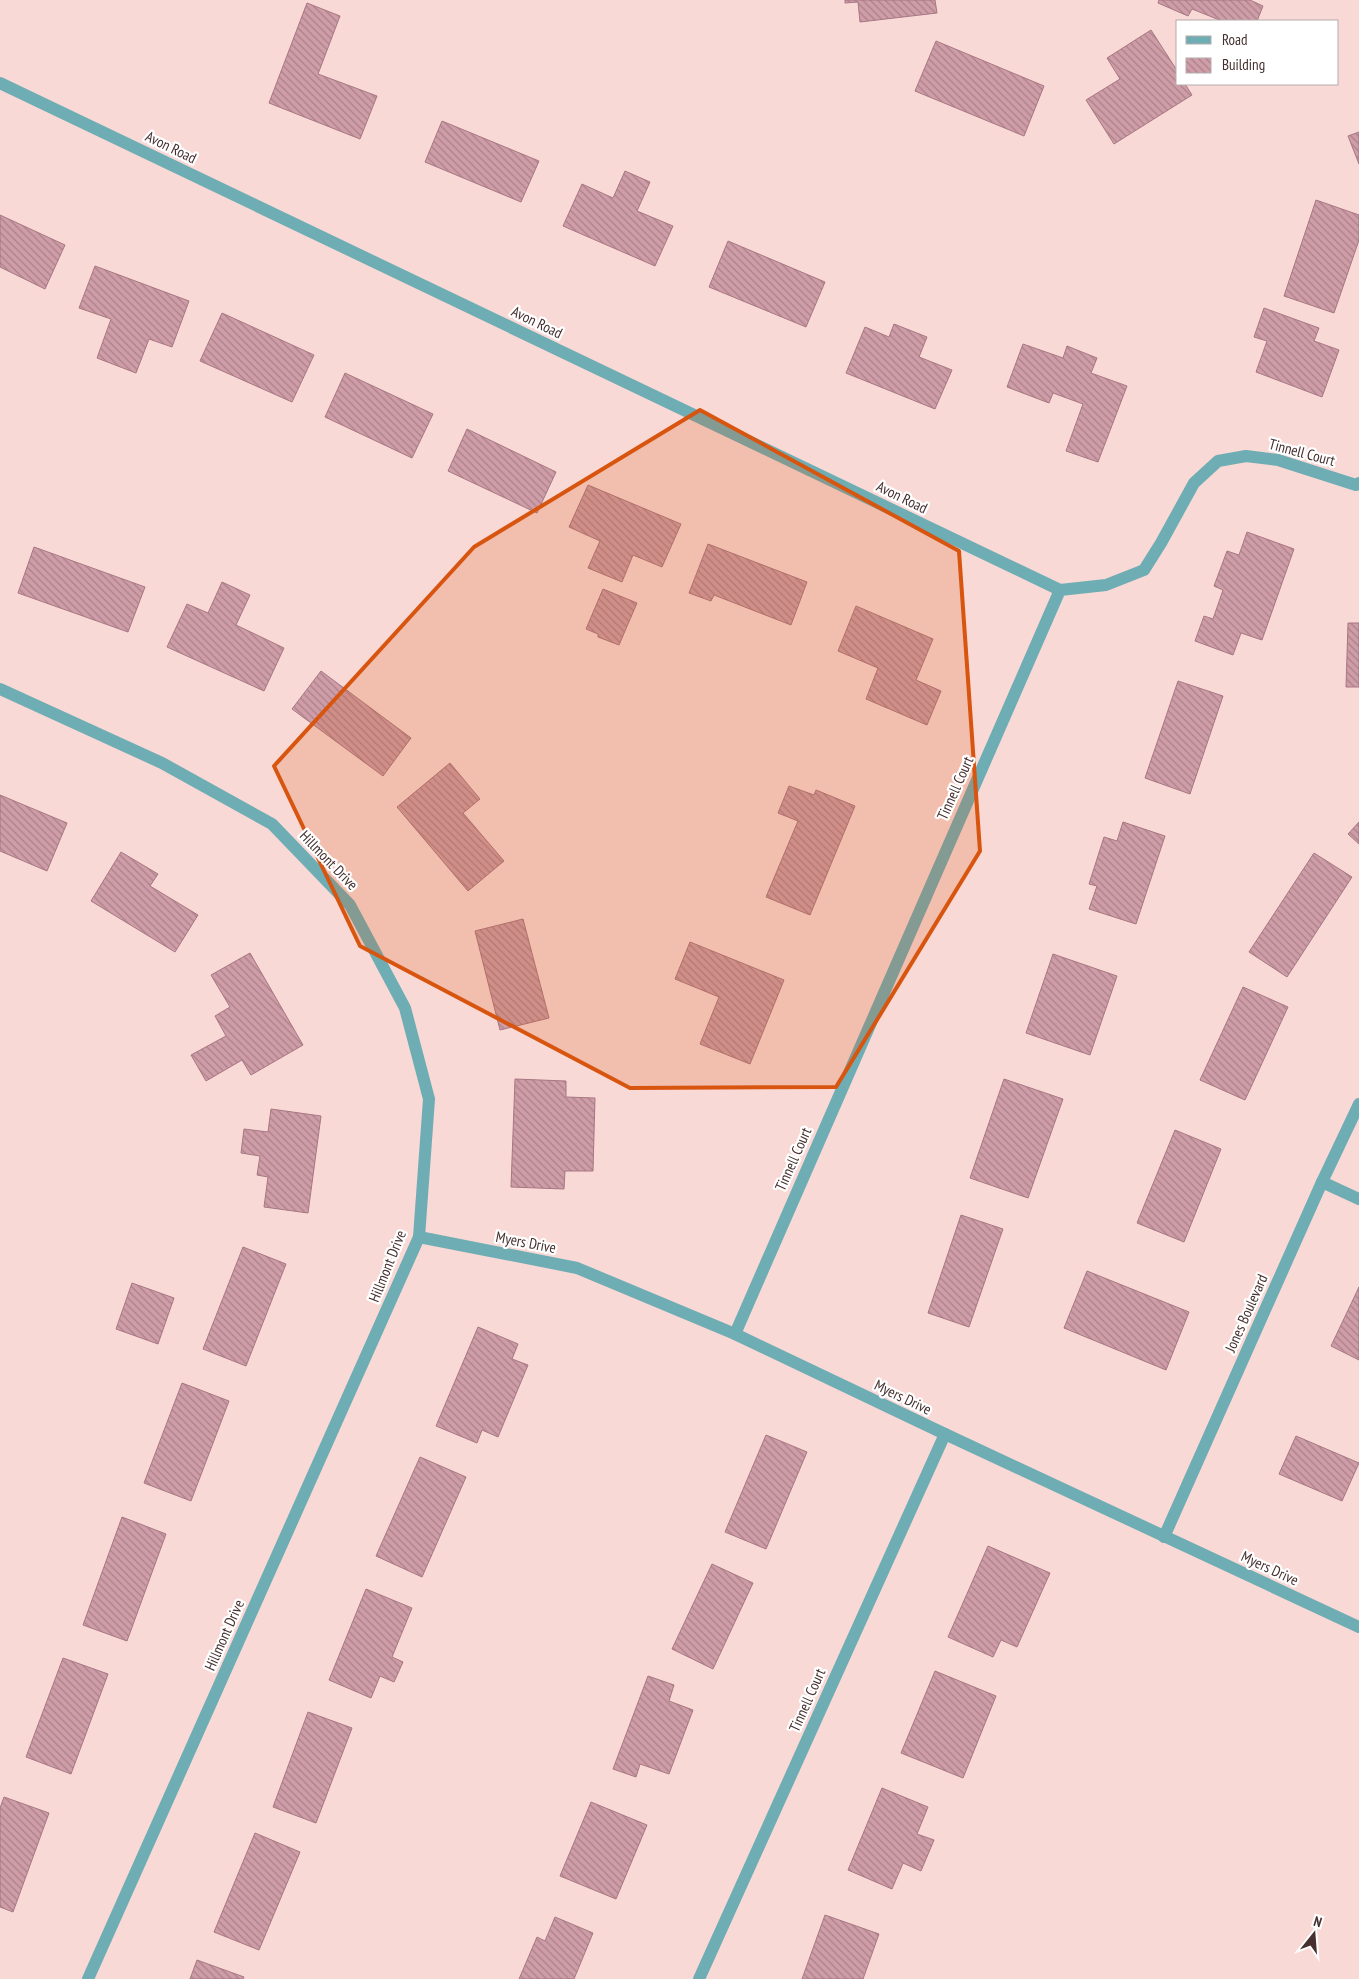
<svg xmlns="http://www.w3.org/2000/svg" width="1359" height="1979" font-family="'PT Sans Narrow',sans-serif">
	<defs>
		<pattern id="building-back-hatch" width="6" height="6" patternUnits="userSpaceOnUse" patternTransform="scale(1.25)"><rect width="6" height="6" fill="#cf9da8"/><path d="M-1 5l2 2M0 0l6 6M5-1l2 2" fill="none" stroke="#aa8089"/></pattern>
	</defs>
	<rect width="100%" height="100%" fill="#f9d9d6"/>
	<!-- building -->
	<g fill="url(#building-back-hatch)" stroke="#a77782">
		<path d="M845,0H935L937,13L860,22L858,2L845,3Z"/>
		<path d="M1159,0H1250L1263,6L1257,21H1222L1192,9L1188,16L1158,3Z"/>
		<path d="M307,3L340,16L318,74L377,96L360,139L269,103Z"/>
		<path d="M1151,30L1178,72V84H1185L1192,95L1114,144L1086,100L1120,79L1107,58Z"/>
		<path d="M936,41L1044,86L1024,136L915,91Z"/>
		<path d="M442,121L539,161L521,202L425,162Z"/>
		<path d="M1359,132V164L1348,136Z"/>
		<path d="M625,171L650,182L637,211L673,226L655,266L563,226L582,184L613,198Z"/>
		<path d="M1316,200L1359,215V240L1334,313L1284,296Z"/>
		<path d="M0,215L65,245L45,289L0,267Z"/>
		<path d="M728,241L825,282L806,327L709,287Z"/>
		<path d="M95,266L189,301L172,347L149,339L136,373L97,358L111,319L79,308Z"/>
		<path d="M1264,308L1319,328L1314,341L1339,350L1322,397L1256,372L1267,341L1254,337Z"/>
		<path d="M222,313L314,355L292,402L200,361Z"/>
		<path d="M894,324L927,337L919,357L952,370L935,409L846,373L865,327L889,337Z"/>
		<path d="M1023,344L1063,358L1067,346L1097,358L1091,373L1127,386L1098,462L1066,451L1083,404L1053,393L1049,403L1007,387Z"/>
		<path d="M345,373L433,414L412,458L325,417Z"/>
		<path d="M467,429L556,472L537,513L448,471Z"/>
		<path d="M588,485L681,524L662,567L633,555L622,582L588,568L600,541L569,527Z"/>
		<path d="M1247,532L1294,549L1262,640L1241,633L1233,655L1195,641L1204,616L1213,619L1223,590L1214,586L1227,551L1239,555Z"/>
		<path d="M708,544L807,582L791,625L714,595L711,601L689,593Z"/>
		<path d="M34,547L145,587L128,632L18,593Z"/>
		<path d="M222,582L250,595L236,625L284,648L264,691L167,647L187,604L208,613Z"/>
		<path d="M603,589L637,603L619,645L598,637V634L586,629Z"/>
		<path d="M856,606L933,639L916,680L941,691L927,725L866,699L878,668L838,651Z"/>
		<path d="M1348,623H1359V687H1346Z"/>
		<path d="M321,671L411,738L383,776L292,709Z"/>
		<path d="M1178,681L1223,696L1190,794L1145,778Z"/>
		<path d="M450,763L480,799L463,813L504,861L468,891L397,807Z"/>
		<path d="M789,786L814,795L816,790L855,806L810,915L766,897L798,821L778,813Z"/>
		<path d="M0,795L67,823L47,871L0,851Z"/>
		<path d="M1123,822L1165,836L1136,924L1089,909L1097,886L1089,884L1104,837L1117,841Z"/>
		<path d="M1359,822V844L1348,834Z"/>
		<path d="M121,852L158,874L150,886L198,915L175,952L91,901Z"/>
		<path d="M1314,853L1352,877L1287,977L1249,952Z"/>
		<path d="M523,919L549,1018L500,1030L475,931Z"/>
		<path d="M690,942L784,980L750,1064L700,1044L719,997L675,979Z"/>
		<path d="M250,953L303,1045L251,1075L242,1060L206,1081L191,1055L226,1036L215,1016L230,1007L211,975Z"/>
		<path d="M1053,954L1117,976L1090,1055L1026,1033Z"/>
		<path d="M1243,987L1288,1007L1245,1100L1200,1080Z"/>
		<path d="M515,1079L566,1081V1097L595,1098L593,1171H565L564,1189L511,1187Z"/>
		<path d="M1004,1079L1063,1099L1028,1198L970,1178Z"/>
		<path d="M271,1109L321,1116L308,1213L264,1207L268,1177L257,1175L260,1156L241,1153L244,1129L268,1132Z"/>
		<path d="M1175,1130L1221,1149L1184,1242L1137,1223Z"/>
		<path d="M961,1215L1003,1229L969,1327L928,1313Z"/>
		<path d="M243,1247L286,1264L246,1366L203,1349Z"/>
		<path d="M1087,1271L1189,1312L1166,1370L1064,1328Z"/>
		<path d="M132,1283L174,1298L158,1344L116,1329Z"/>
		<path d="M1359,1287V1360L1331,1346Z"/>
		<path d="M478,1327L518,1344L512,1359L528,1365L498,1437L482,1430L477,1443L436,1426Z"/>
		<path d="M182,1383L229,1401L191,1501L144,1483Z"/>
		<path d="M766,1435L807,1452L766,1549L725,1532Z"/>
		<path d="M1296,1436L1359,1463L1342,1501L1279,1474Z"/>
		<path d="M420,1457L466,1477L422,1577L376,1556Z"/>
		<path d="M122,1517L166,1534L127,1641L83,1625Z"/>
		<path d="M988,1546L1050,1573L1017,1647L1001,1640L993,1657L948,1637Z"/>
		<path d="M712,1564L753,1583L713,1669L672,1649Z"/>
		<path d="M366,1589L412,1608L392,1657L403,1662L394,1682L380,1676L371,1698L329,1680Z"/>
		<path d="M63,1658L108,1674L71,1774L26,1757Z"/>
		<path d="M935,1671L996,1696L963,1778L901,1753Z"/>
		<path d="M648,1676L674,1685L669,1701L693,1710L669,1774L640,1764L636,1777L613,1769Z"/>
		<path d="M308,1712L352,1728L316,1823L273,1807Z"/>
		<path d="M882,1788L928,1807L917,1834L934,1840L921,1871L903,1863L892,1889L848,1870Z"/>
		<path d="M4,1797L49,1813L13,1912L0,1907V1808Z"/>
		<path d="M591,1802L647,1825L616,1899L560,1876Z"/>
		<path d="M255,1833L300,1852L259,1950L214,1932Z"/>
		<path d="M825,1915L879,1934L863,1979H802Z"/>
		<path d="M555,1917L593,1933L574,1979H519L537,1937L545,1941Z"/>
		<path d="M197,1960L244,1977L243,1979H190Z"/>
	</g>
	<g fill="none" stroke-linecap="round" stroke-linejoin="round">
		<!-- street -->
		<g stroke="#6eadb3" stroke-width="12">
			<path d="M0,83L1060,590"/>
			<path d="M0,689L162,763L272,824L350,905L405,1008L429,1099L419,1237L88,1979"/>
			<path d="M1322,1182L1359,1199"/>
			<path d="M419,1237L577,1268L735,1334L945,1434L1359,1627"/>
			<path d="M735,1334L1060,590L1106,585L1144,570L1161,543L1194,483L1218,461L1246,456L1278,460L1356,485L1359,483"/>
			<path d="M1164,1537L1322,1182L1359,1104"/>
			<path d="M699,1979L945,1434"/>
		</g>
	</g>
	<!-- marked area -->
	<path fill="#d85510" fill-opacity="0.2" stroke="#d85510" stroke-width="4" stroke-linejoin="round" d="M700,410L959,551L980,851L836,1087L630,1088L360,946L274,766L474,547Z"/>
	<g text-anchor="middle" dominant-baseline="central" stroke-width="4.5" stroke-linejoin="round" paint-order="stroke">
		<!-- street labels -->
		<g font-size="15" fill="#45302f" stroke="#fff">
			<text transform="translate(171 147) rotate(26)">Avon Road</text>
			<text transform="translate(537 322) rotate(26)">Avon Road</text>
			<text transform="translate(1302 452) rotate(15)">Tinnell Court</text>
			<text transform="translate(902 497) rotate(26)">Avon Road</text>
			<text transform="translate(955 788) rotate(-66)">Tinnell Court</text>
			<text transform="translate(329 860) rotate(46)">Hillmont Drive</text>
			<text transform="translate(793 1159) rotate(-66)">Tinnell Court</text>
			<text transform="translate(526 1242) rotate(11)">Myers Drive</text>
			<text transform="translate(387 1266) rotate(-68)">Hillmont Drive</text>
			<text transform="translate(1246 1313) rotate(-66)">Jones Boulevard</text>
			<text transform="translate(903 1397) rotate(26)">Myers Drive</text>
			<text transform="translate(1270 1568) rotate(25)">Myers Drive</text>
			<text transform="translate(224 1635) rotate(-66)">Hillmont Drive</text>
			<text transform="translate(807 1700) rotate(-66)">Tinnell Court</text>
		</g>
	</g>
	<!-- legend -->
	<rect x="1176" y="20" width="162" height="65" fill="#ffffff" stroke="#b5acac"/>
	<rect x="1186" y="36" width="25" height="8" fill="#6eadb3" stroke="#b5acac"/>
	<text x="1222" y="45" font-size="15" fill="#45302f">Road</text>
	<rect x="1186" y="58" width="25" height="15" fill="url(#building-back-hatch)" stroke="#b5acac"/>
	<text x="1222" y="70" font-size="15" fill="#45302f">Building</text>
	<!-- north arrow -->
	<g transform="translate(1314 1934) rotate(17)" stroke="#ffffff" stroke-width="4" paint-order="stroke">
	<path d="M0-4L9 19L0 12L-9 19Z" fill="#45302f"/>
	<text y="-8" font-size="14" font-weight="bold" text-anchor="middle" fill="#45302f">N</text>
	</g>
</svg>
